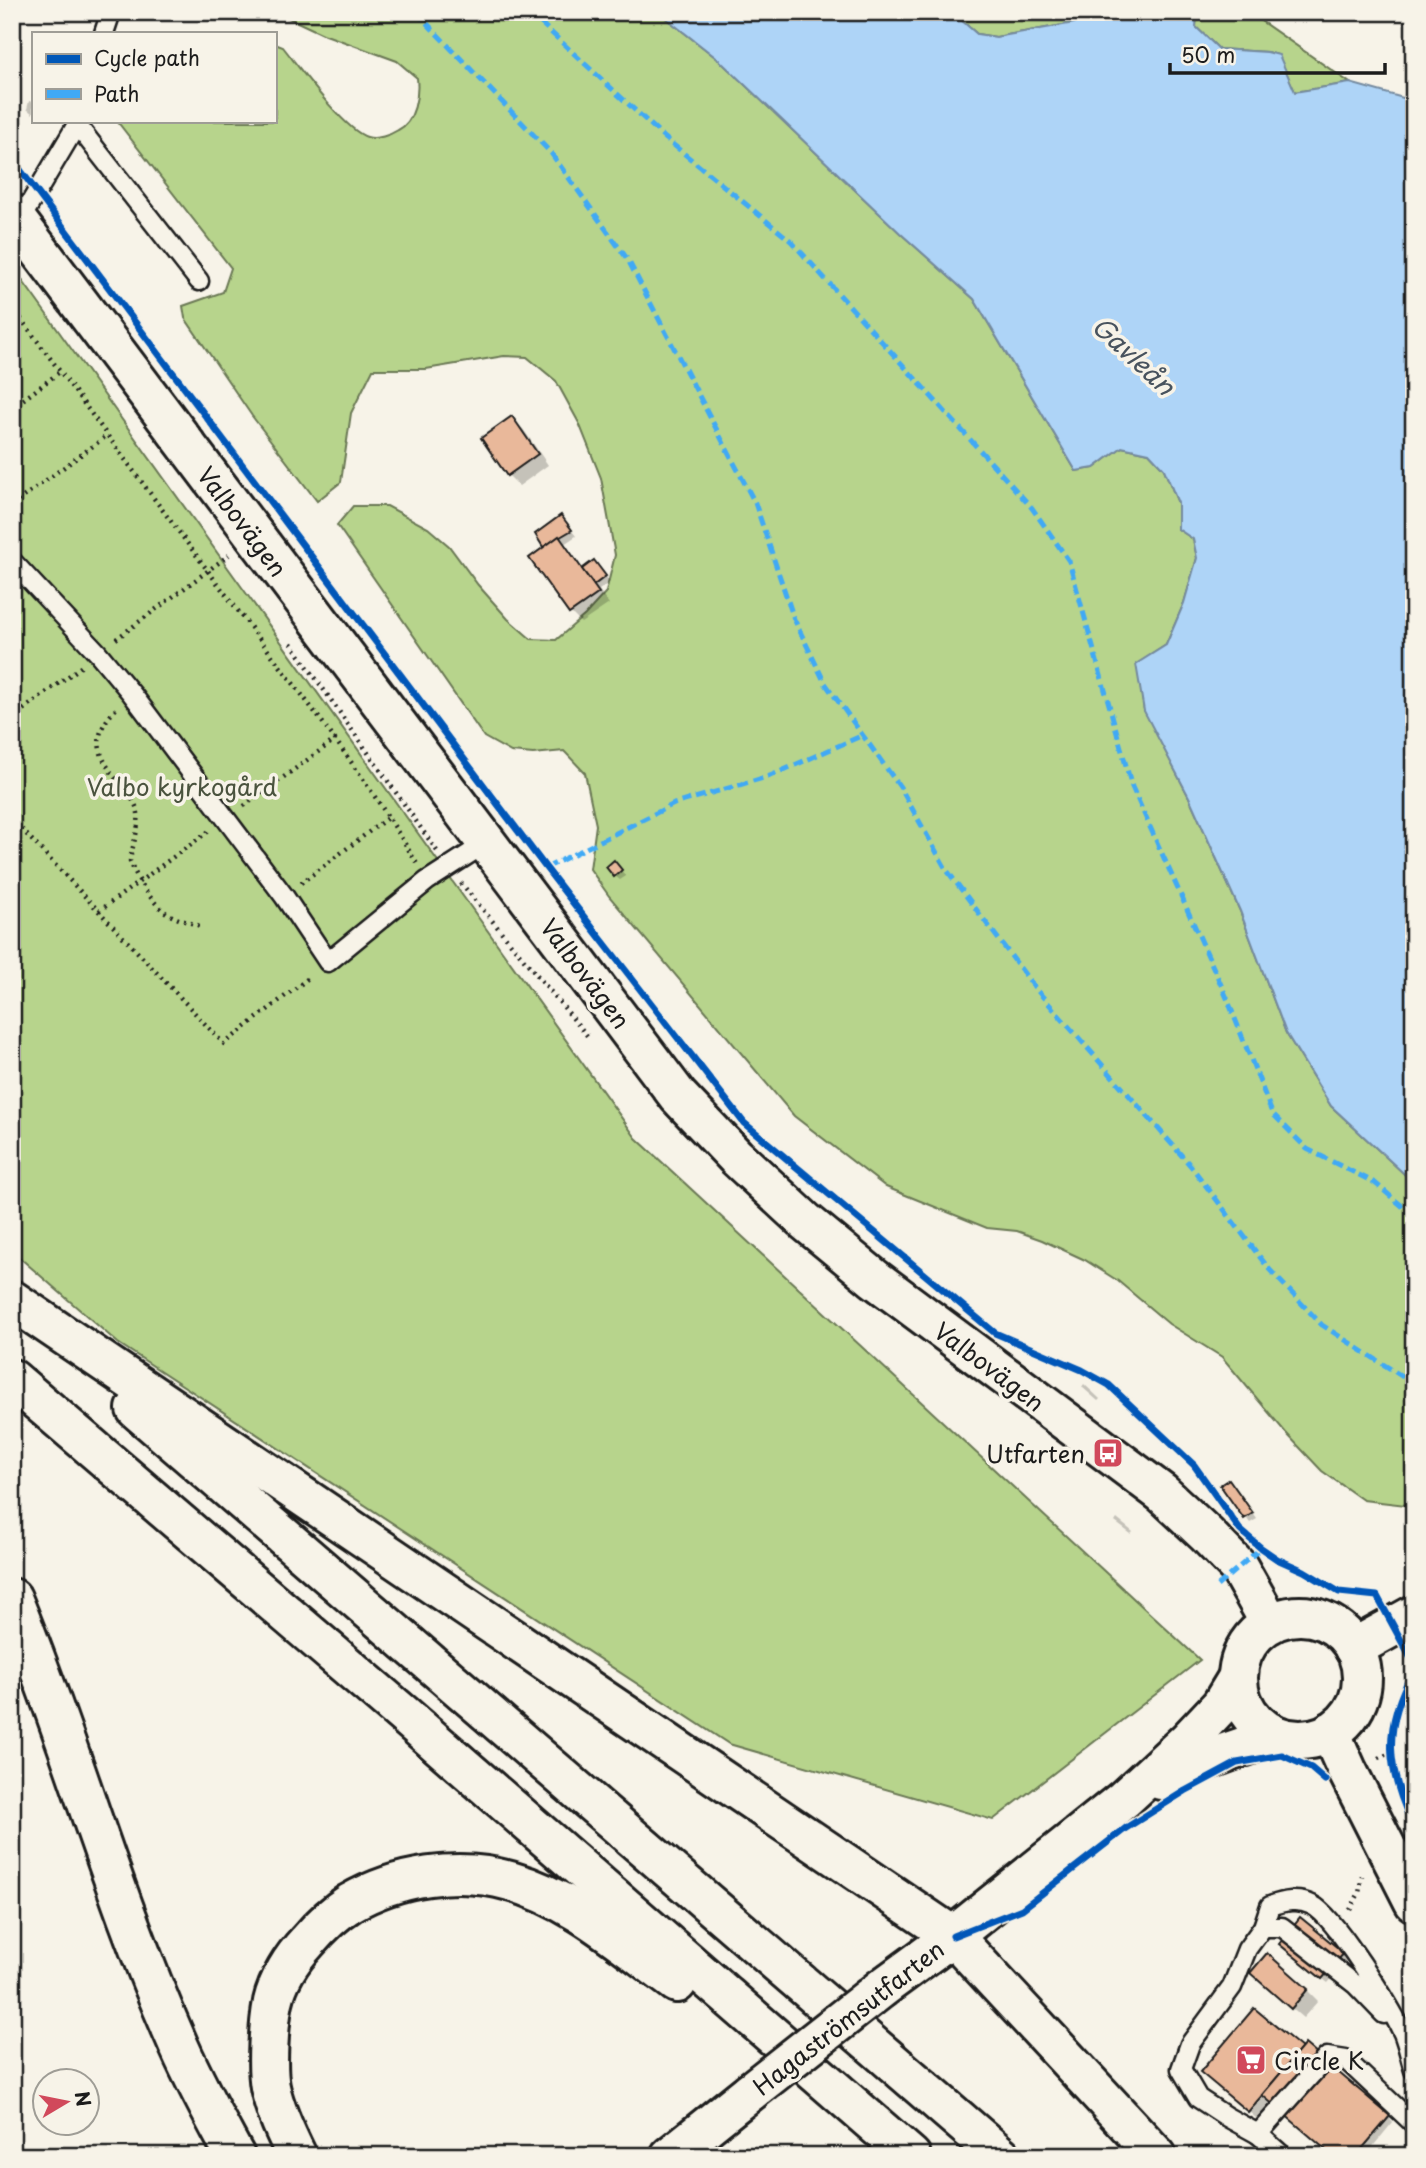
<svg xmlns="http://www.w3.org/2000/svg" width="1426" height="2168" font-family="'Playpen Sans',sans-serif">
	<rect width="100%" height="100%" fill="#f7f3e8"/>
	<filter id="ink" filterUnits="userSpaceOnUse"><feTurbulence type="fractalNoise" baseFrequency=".0143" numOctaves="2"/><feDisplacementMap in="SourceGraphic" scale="14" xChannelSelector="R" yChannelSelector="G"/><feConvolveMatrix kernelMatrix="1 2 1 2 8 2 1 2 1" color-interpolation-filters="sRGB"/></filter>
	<g filter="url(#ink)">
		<!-- green -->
		<g fill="#b7d48c" stroke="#6a7854" stroke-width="2">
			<path d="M276,12H658L719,60L900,233L974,299L1076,471L1094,468L1122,447L1149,453L1164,469L1178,503V529L1193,539L1197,558L1184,603L1166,645L1137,664L1144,710L1189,797L1240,911L1286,1033L1331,1106L1414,1183V1506L1363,1500L1322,1471L1286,1433L1222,1357L1169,1324L1118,1281L1085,1260L1042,1240L1017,1231L987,1228L886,1187L794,1116L609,896L590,869L596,825L585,773L564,751L533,754L511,752L484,737L337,525L353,506H387L428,528L449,546L478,585L508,619L531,639L556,640L585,615L606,592L615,555L601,478L579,423L556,381L527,357L504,356L426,369H373L351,413L341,482L317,501L252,416L185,318L183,306L223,292L231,268L117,121H275V44L283,47C299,67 344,130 367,137C377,140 390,135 398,130C415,122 419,95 417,78L397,61L323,34Z"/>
			<path d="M960,12H1093L1074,23L996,37L977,34L960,19Z"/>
			<path d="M1197,12H1248L1350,83L1295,92L1278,55L1267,52L1219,49L1196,27Z"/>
			<path d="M12,266L636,1138L1200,1660L993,1820L729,1744L118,1343L12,1251Z"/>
		</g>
		<!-- water -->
		<path fill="#aed4f7" stroke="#748a9f" stroke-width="2" d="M658,12H960V19L977,34L996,37L1074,23L1093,12H1197L1196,27L1219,49L1267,52L1279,55L1295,92L1350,83L1414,101V1183L1331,1106L1286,1033L1240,911L1189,797L1144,711L1136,664L1166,645L1184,603L1197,558L1193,539L1178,529V503L1164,469L1149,453L1122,447L1094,468L1076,471L974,299L900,233L719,60Z"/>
		<!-- shadow -->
		<g fill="#0003">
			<path d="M29,101L33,102V114L27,109Z"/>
			<path d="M512,419L523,429L548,465L519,486L508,475Z"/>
			<path d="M561,517L576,536L564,544L584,570L599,568L610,582L599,590L609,604L581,623L570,612L544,545Z"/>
			<path d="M619,868L626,876L620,880L615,876Z"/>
			<path d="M1084,1384L1100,1399L1098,1401L1082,1387Z"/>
			<path d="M1222,1485L1234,1486L1257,1519L1250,1523Z"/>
			<path d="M1117,1519L1133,1532L1131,1534L1115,1522Z"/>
			<path d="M1286,1949L1343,1954L1348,1959L1328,1983Z"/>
			<path d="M1263,1984L1307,1990L1318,2001L1303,2018Z"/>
			<path d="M1203,2071L1389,2117L1393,2122L1365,2156H1334L1281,2110L1266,2127Z"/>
		</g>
		<!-- building -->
		<g fill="#e9b89a" stroke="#1c1c1c" stroke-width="2">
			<path d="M512,416L538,454L507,476L481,438Z"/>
			<path d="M561,515L572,530L543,547L535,534Z"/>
			<path d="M559,536L599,593L569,614L529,558Z"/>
			<path d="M594,560L606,576L594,585L582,569Z"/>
			<path d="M614,860L622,870L614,877L606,867Z"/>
			<path d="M1229,1479L1253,1513L1244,1519L1220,1485Z"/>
			<path d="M1300,1917L1344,1953L1322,1979L1279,1944Z"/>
			<path d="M1267,1953L1308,1989L1291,2009L1250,1973Z"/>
			<path d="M1254,2008L1302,2048L1248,2112L1200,2072Z"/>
			<path d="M1305,2044L1390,2116L1356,2156H1333L1262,2095Z"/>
		</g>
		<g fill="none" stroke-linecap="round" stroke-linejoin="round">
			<!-- lane casing -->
			<g stroke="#1c1c1c" stroke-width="23">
				<g id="lane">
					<path d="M104,33L111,12"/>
					<path d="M77,125L199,281"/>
					<path d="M19,222L79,121"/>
					<path d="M12,561L98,653L132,694L284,896L328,962L427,881L486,843"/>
					<path d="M1263,1927H1282L1356,1985L1384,2014"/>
					<path d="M1258,2134L1227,2117L1198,2098L1181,2069L1190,2044L1232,1987L1247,1949L1263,1927L1270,1906C1284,1901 1298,1898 1312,1905C1335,1916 1391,2008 1403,2033C1408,2045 1410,2058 1414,2070"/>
					<path d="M1283,2156L1258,2134L1327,2057L1346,2060L1414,2124"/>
				</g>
			</g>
			<!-- secondary casing -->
			<g stroke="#1c1c1c" stroke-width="44">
				<g id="secondary">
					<path d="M12,214L678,1096L736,1157L806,1222L875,1279L1162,1493L1206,1534L1239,1568L1270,1623"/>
					<circle cx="1300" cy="1678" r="62"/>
					<path d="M1354,1648L1414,1615"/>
					<path d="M1330,1732L1347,1770L1414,1902"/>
					<path d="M1161,1780C1198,1762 1237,1748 1277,1736"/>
					<path d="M882,1988L953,1936L1124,1799L1187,1741L1221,1705L1238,1677"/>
					<path d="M670,2156L751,2091"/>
				</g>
			</g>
			<!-- highway casing -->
			<g stroke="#1c1c1c" stroke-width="44">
				<g id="highway">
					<path d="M12,1300L953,1936L1157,2156"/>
					<path d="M12,1379L402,1713L911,2156"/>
					<path d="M136,1409L1001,2156"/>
					<path d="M12,1598C71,1742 112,1894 175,2037C192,2078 214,2117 235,2156"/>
					<path d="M297,2156C286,2134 275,2111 270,2087C266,2066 269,2022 273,2002C278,1980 292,1958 307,1942C319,1928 334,1913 350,1903C397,1876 458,1866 510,1881C574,1899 624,1945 677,1983"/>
				</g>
			</g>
			<!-- path -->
			<g stroke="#1c1c1c" stroke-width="4.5" stroke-dasharray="2 5" stroke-linecap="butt">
				<path d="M12,307C84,403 155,501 227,596C293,684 362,769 417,864"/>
				<path d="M12,408L61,371"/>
				<path d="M12,505L108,435"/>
				<path d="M116,639L229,555"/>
				<path d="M291,643L437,851"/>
				<path d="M116,709C86,740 101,760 124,789C130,796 136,803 138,813C140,828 132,846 130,861C137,879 149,899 164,911C174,919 189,922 200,926"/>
				<path d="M12,718L82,666"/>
				<path d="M244,806L336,739"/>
				<path d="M12,819L224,1044L311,976"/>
				<path d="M301,883L390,816"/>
				<path d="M461,883L589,1038"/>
				<path d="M99,911L209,831"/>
				<path d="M1378,1758L1391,1753"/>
				<path d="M1350,1910L1359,1893L1362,1876"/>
			</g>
			<!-- lane -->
			<use href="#lane" stroke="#f7f3e8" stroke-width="18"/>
			<!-- secondary -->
			<use href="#secondary" stroke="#f7f3e8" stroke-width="38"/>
			<!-- highway -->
			<use href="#highway" stroke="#f7f3e8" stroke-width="38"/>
			<!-- secondary-bridge casing -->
			<g stroke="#1c1c1c" stroke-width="44" stroke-linecap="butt">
				<path id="secondary-bridge" d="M751,2091L882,1988"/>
			</g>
			<!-- secondary-bridge -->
			<use href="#secondary-bridge" stroke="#f7f3e8" stroke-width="38"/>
			<!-- quiet -->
			<g stroke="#3fa9f5" stroke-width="5" stroke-dasharray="10 5" stroke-linecap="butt">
				<path d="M416,12L551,153L628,260L755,503L794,619L825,683L900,787L946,869L1035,988L1191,1166L1269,1269L1322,1325L1414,1384"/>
				<path d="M529,12L665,138L791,241L1032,508L1069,561L1132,787L1227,998L1272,1113L1307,1149L1375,1183L1414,1216"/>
				<path d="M546,868L674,804L770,776L863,735"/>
				<path d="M1217,1586L1261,1548"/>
			</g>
			<!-- cycleway casing -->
			<g stroke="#f7f3e8" stroke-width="11">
				<g id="cycleway">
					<path d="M12,159L546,868L744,1123L995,1333L1082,1370L1109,1385L1194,1465L1240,1530L1261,1548L1277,1559L1304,1571L1339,1592L1377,1596L1414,1664"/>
					<path d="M1414,1670C1382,1727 1386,1769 1414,1827"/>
					<path d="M953,1936L1022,1909L1126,1828L1185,1791L1237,1763L1282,1755L1311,1768L1325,1780"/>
				</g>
			</g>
			<!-- cycleway -->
			<use href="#cycleway" stroke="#0057b8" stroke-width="7"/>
		</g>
	</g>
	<!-- icons -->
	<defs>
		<g id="bus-square" transform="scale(1.575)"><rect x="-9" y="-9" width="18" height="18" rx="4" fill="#d1495b" stroke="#f7f3e8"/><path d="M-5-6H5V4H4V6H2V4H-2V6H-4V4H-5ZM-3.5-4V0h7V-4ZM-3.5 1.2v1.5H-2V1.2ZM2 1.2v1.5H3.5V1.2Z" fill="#fff"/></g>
		<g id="supermarket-square" transform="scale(1.575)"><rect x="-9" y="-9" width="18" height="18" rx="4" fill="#d1495b" stroke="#f7f3e8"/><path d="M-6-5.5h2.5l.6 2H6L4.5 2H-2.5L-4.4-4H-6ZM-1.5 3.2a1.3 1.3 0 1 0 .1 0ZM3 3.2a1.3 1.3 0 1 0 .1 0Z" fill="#fff"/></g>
	</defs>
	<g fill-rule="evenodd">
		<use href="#bus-square" x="1108" y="1453"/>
		<use href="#supermarket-square" x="1251" y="2060"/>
	</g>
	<g text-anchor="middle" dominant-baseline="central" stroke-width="7" stroke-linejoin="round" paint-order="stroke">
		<!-- street labels -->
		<g font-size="24" fill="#1c1c1c" stroke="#f7f3e8">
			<text transform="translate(243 521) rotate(53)">Valbovägen</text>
			<text transform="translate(586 973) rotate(53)">Valbovägen</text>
			<text transform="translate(990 1366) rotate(37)">Valbovägen</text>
			<text transform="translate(848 2017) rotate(-38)">Hagaströmsutfarten</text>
		</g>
		<!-- park labels -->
		<g font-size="24" fill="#4a533e" stroke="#f7f3e8">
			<text x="182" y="786">Valbo kyrkogård</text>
		</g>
		<!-- poi labels -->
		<g font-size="24" fill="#1c1c1c" stroke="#f7f3e8" text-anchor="end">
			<text x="1085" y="1453">Utfarten</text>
			<text x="1274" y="2060" text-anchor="start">Circle K</text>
		</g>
		<!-- water labels -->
		<g font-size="26" font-style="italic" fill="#48535e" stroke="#f7f3e8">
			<text transform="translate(1134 355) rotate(43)">Gavleån</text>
		</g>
	</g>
	<!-- margin -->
	<rect width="1426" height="2168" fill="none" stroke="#f7f3e8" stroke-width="42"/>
	<rect x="21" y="21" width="1384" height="2126" fill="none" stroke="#1c1c1c" stroke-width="2.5" filter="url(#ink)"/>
	<!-- legend -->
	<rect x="32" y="32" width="245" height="91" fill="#f7f3e8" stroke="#9f9d96" stroke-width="2"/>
	<rect x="46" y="54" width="35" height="10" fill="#0057b8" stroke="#9f9d96" stroke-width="2"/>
	<text x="94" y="66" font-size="21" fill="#1c1c1c">Cycle path</text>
	<rect x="46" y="89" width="35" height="10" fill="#3fa9f5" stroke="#9f9d96" stroke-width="2"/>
	<text x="94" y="102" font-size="21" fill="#1c1c1c">Path</text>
	<!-- north arrow -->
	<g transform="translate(66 2102) rotate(80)"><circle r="33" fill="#f7f3e8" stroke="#9f9d96" stroke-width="2"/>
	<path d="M0-5L12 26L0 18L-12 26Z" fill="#d1495b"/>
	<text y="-10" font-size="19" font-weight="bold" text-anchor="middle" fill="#1c1c1c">N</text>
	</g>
	<!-- scale -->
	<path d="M1170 63v10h215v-10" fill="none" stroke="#1c1c1c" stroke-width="3.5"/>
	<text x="1181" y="63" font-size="21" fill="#1c1c1c" stroke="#f7f3e8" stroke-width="5" paint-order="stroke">50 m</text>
</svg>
